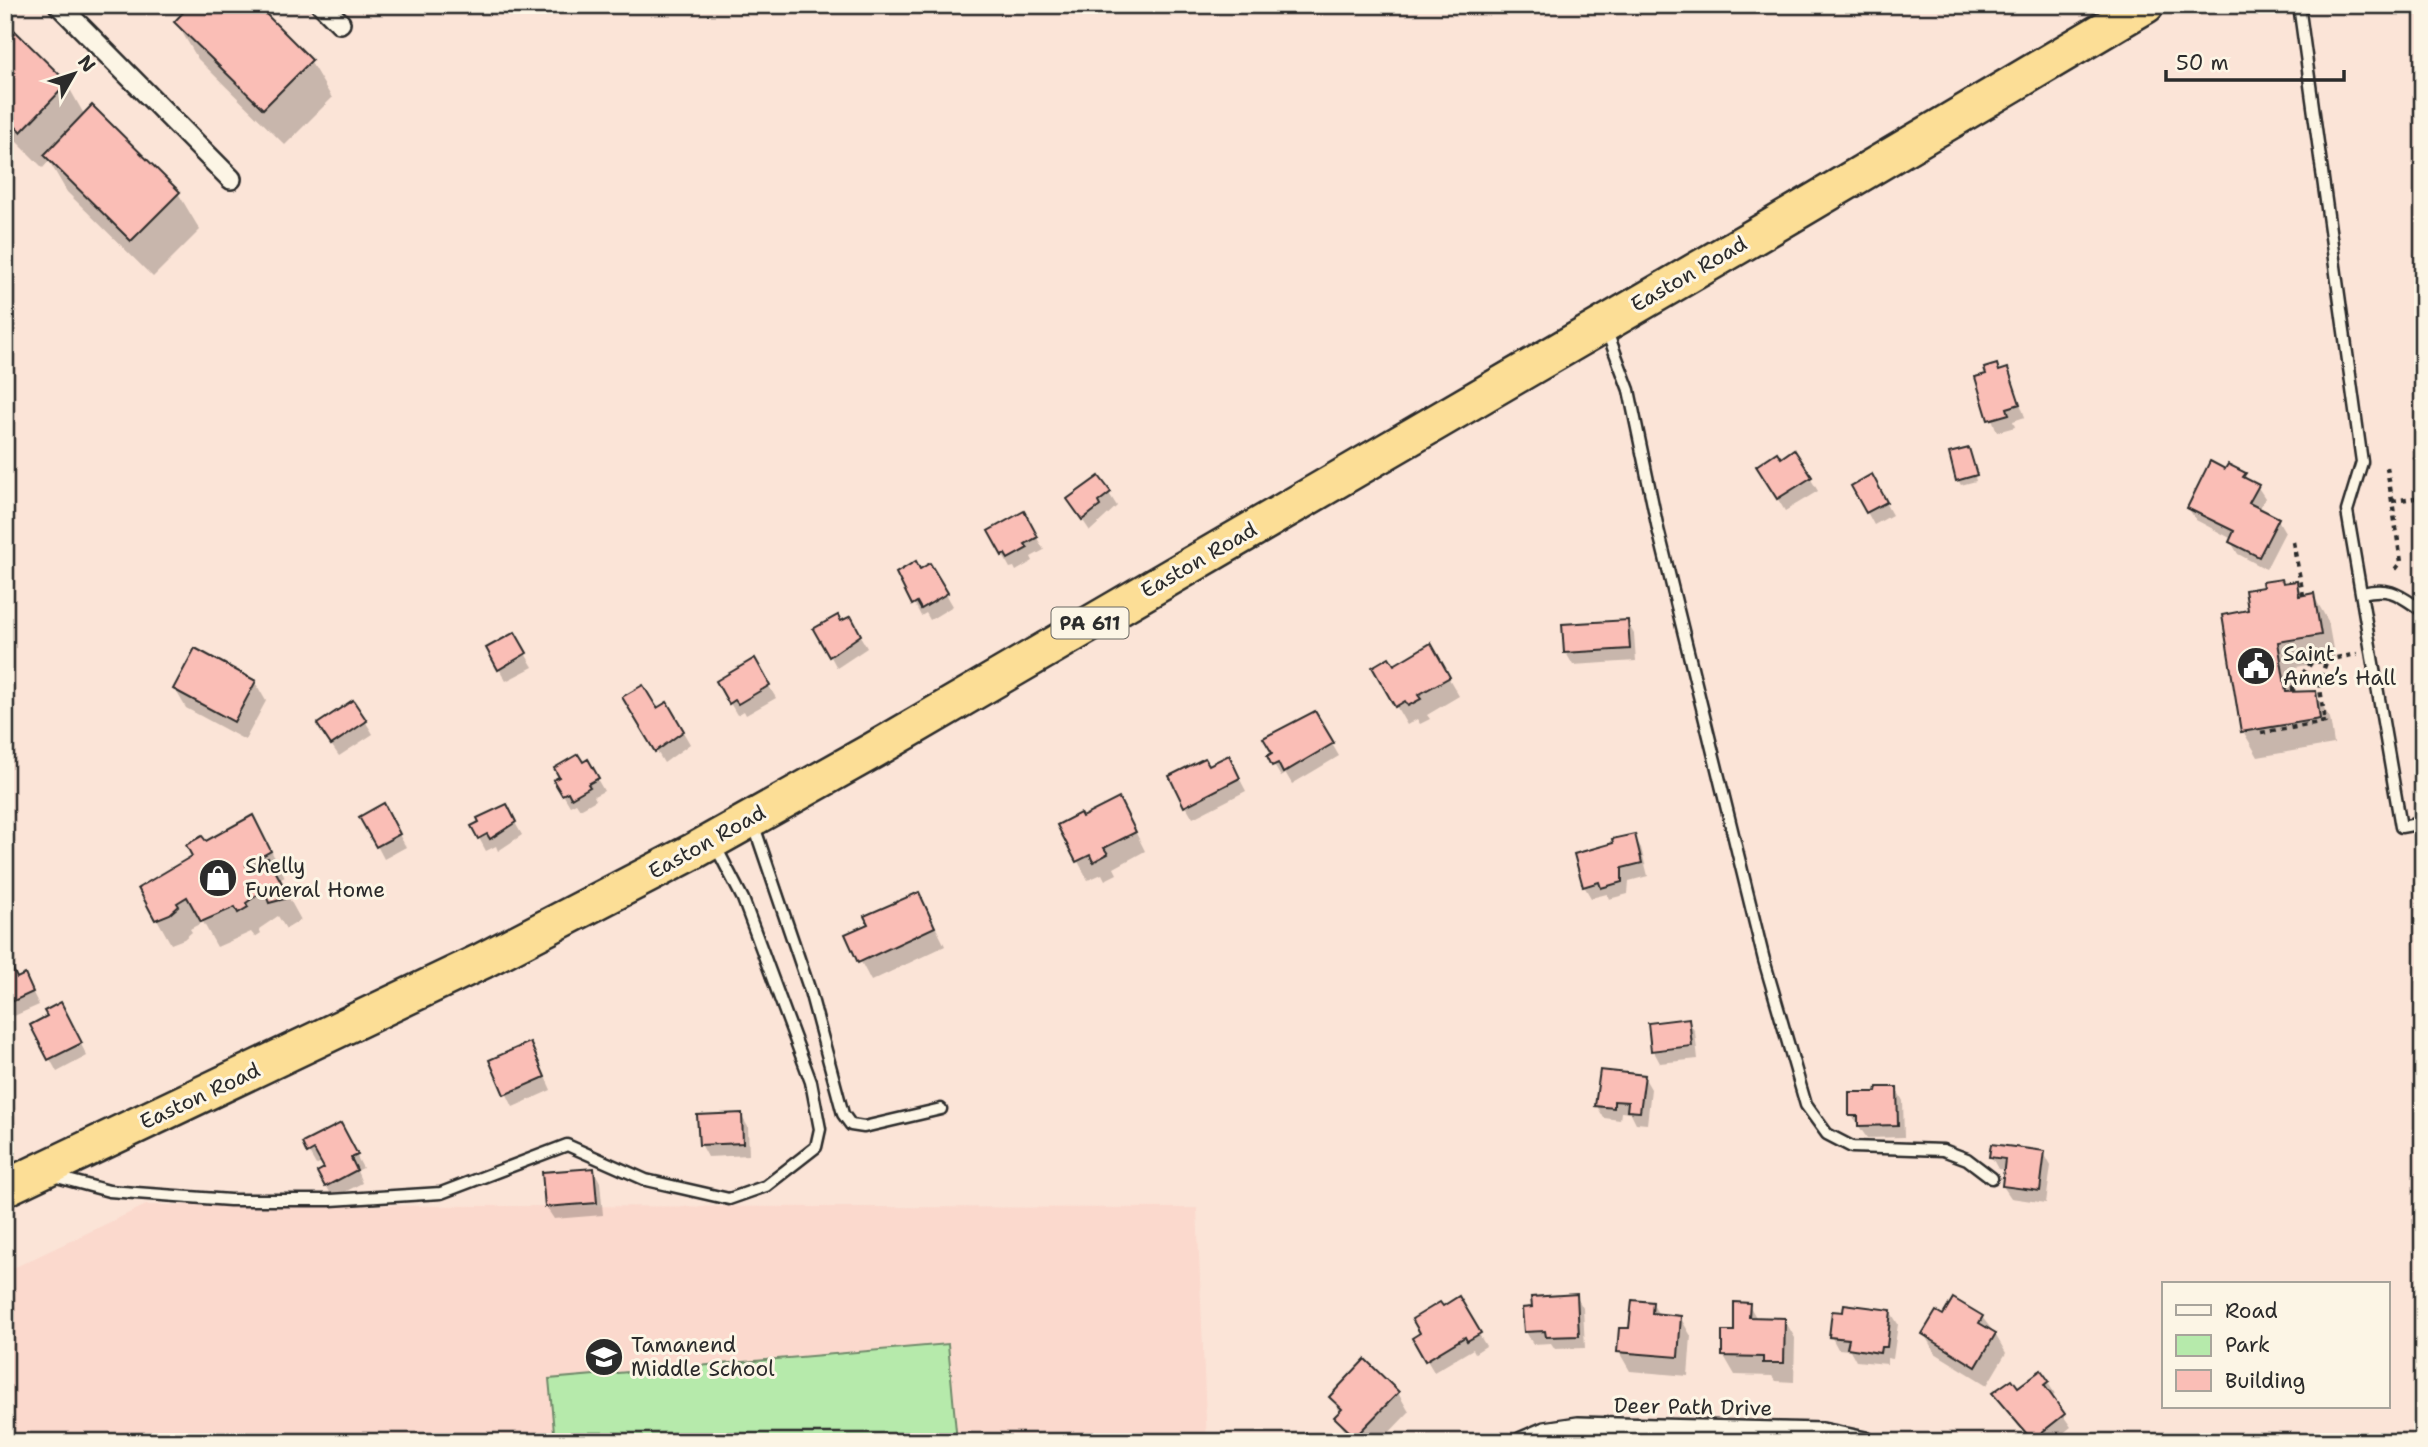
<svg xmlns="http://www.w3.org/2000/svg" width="2428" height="1447" font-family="'Shantell Sans',sans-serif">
	<rect width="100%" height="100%" fill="#fbe4d7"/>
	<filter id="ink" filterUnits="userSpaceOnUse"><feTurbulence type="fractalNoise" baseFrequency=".0143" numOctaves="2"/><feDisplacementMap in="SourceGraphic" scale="14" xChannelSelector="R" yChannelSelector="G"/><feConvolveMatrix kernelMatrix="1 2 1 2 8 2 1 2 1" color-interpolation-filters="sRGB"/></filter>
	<g filter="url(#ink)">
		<!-- built -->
		<path fill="#fbd9cd" d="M146,1205L1197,1208L1207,1442H5V1272Z"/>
		<!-- green -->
		<path fill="#b6eaab" stroke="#708a6b" stroke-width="2" d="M948,1344L957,1442H555L549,1379Z"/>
		<!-- shadow -->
		<g fill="#0003">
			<path d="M176,22L310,61L332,98L285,145L198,59Z"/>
			<path d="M5,23L67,84L85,116L178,193L200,230L153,277L67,192L49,161L43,168L5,130Z"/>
			<path d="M2008,370L2025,417L2013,421L2015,427L1997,432L1977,378Z"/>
			<path d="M1969,450L1976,481L1961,485L1958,480Z"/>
			<path d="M1794,452L1818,491L1785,511L1765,478L1780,460Z"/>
			<path d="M2226,471L2244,474L2249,482L2257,486L2265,498L2259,510L2278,520L2285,532L2266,569L2238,554L2231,542L2232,539L2196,520L2188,508Z"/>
			<path d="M1871,477L1892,515L1874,525L1853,486Z"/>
			<path d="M1099,478L1117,506L1090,531L1069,500Z"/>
			<path d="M1023,514L1044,550L1031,557L1033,561L1016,571L1014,567L1010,568L990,532Z"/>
			<path d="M930,566L953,606L930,620L926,613L921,616L898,573L920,571Z"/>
			<path d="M2296,583L2304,597L2313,595L2328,621L2335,660L2291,668L2296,694L2315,693L2330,718L2334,744L2258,757L2243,731L2250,612L2283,585Z"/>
			<path d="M850,618L867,648L837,668L816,629Z"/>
			<path d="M1627,622L1634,634L1636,661L1573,665L1566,653Z"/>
			<path d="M514,635L533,667L506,681L488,649Z"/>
			<path d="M1430,646L1459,696L1427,715L1430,719L1420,724L1417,719L1407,725L1374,668L1393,667Z"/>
			<path d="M754,661L776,698L746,715L744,711L737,715L718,682Z"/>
			<path d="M255,682L266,701L245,740L186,708L175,689Z"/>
			<path d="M625,698L657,711L667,704L690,744L664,763Z"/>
			<path d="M1314,713L1339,756L1292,784L1286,774L1281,777L1269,757Z"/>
			<path d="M365,721L373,734L339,756L326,737Z"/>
			<path d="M587,761L604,791L594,796L596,800L580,809L576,803L570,806L555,781Z"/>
			<path d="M1209,767L1235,770L1246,791L1193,818L1186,806Z"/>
			<path d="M383,806L406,847L384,859L362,817Z"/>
			<path d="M506,807L522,835L498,851L496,846L486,851L473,827Z"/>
			<path d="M1082,819H1129L1145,851L1114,868L1117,874L1105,880L1102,874L1088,880L1059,826Z"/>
			<path d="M1634,836L1641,848L1648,876L1629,881L1628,894L1609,899L1607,894L1591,898L1584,886L1616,845Z"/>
			<path d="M267,843L285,877L279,880L301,920L286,929L278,916L259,929L261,933L255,937L251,932L217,947L203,922L190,929L192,932L184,939L171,944L157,919L205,844Z"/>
			<path d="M919,894L945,946L871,981L847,935Z"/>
			<path d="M5,968L18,980L25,977L39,1005L5,1020Z"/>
			<path d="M67,1017L87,1056L57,1072L32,1026Z"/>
			<path d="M1688,1020L1695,1032L1698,1059L1660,1063L1653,1050Z"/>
			<path d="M536,1056L551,1090L513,1107L491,1061Z"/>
			<path d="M1644,1077L1651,1089L1647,1124L1636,1123L1631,1113L1621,1112L1620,1120L1604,1118L1597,1106Z"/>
			<path d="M1896,1088L1903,1101L1904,1137L1867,1138L1851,1115L1878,1093Z"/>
			<path d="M741,1115L748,1127L749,1155L708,1157L701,1144Z"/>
			<path d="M347,1138L363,1168L357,1171L362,1183L333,1198L319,1172L326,1169L323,1161L316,1165L304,1144Z"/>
			<path d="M2044,1153L2051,1166L2046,1203L2011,1198L2003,1186L2006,1170L1998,1169L1991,1156Z"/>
			<path d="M593,1169L600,1182L603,1215L554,1219L546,1207Z"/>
			<path d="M1576,1296L1583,1308L1585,1348L1555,1349L1551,1343L1533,1344L1526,1332Z"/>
			<path d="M1458,1299L1486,1346L1475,1353L1473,1349L1434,1372L1414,1339L1423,1334L1442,1309Z"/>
			<path d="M1652,1303L1659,1315L1680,1317L1691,1336L1688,1376L1630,1371L1619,1352Z"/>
			<path d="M1749,1305L1757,1319H1784L1795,1338L1794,1382L1776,1381L1772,1376L1735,1375L1724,1356Z"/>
			<path d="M1890,1311L1898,1324L1893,1359L1887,1358V1364L1856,1361L1850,1350L1838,1349L1831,1336Z"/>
			<path d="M1943,1317H1982L1995,1334L2006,1353L1987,1385L1935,1353L1924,1334Z"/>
			<path d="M2041,1372L2055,1394L2051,1398L2071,1427L2052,1442H2032L1995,1394L2018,1389Z"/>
			<path d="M1398,1393L1409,1412L1380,1442H1353L1348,1437L1337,1418L1341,1413L1331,1397Z"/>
		</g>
		<!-- building -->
		<g fill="#fabeb6" stroke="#2b2b2b" stroke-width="2">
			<path d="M190,5H257L312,60L263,109L174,22Z"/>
			<path d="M5,21L68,83L21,132L5,116Z"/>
			<path d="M92,105L180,192L131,241L44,155Z"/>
			<path d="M1997,364L1999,371L2008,368L2020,404L2007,408L2009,414L1988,420L1975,377L1986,374L1984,368Z"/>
			<path d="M1969,448L1977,475L1956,481L1949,453Z"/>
			<path d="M1794,449L1812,477L1777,499L1756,466L1777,452L1781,458Z"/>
			<path d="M2210,461L2225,469L2228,464L2246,473L2243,477L2259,485L2249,503L2279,518L2259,557L2229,542L2234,531L2187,508Z"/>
			<path d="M1872,474L1887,502L1866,513L1851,486Z"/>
			<path d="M1099,476L1111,492L1098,502L1100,506L1082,520L1067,499Z"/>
			<path d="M1024,511L1038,537L1025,544L1028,548L1008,559L1005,554L1002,556L988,531Z"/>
			<path d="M916,561L920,569L930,563L948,593L921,609L917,602L912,605L896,573Z"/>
			<path d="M2282,579L2283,583L2297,581L2299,596L2314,593L2321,635L2278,642L2286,692L2316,691L2320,719L2241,732L2222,615L2248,610L2245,590L2263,587L2262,582Z"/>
			<path d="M838,615L841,621L851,616L861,635L829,657L813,629Z"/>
			<path d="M1628,620L1630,649L1564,653L1562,624Z"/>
			<path d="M515,632L527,653L498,670L486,648Z"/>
			<path d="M1431,643L1450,677L1418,695L1421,699L1408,706L1405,701L1395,707L1372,667L1389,657L1394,665Z"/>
			<path d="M195,648L256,681L234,722L173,689Z"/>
			<path d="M755,658L770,685L738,704L735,700L729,704L716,681Z"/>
			<path d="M643,685L657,708L667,702L684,731L655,752L622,697Z"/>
			<path d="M353,700L367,721L331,745L317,724Z"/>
			<path d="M1315,711L1334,743L1283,773L1278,763L1272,766L1267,756L1272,753L1263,738Z"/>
			<path d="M578,754L583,762L588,759L599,778L588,784L590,787L571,798L568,792L562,795L553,780L559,777L554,768Z"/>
			<path d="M1229,755L1240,778L1184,807L1169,776L1205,758L1209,765Z"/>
			<path d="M1119,798L1136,832L1104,848L1108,854L1093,862L1090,855L1076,862L1057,825L1080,813L1082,817Z"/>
			<path d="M384,803L400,834L376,847L359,817Z"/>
			<path d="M507,804L516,822L490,839L487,834L478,839L471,826L479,822L477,818Z"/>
			<path d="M253,815L271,851L246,865L248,868L268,858L288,894L284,899L269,903L264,890L246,903L248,907L238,913L235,907L201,922L187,897L177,903L179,906L170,914L155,920L138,888L192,856L186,845L202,836L206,841Z"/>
			<path d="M1635,834L1642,863L1622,868V882L1601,888L1599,882L1583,887L1574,854L1613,843L1612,839Z"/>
			<path d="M919,892L935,927L858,963L845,934L868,924L864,916Z"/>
			<path d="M10,963L17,978L25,974L33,992L5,1005V966Z"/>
			<path d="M61,1002L82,1043L48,1060L30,1025L47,1016L44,1011Z"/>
			<path d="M1689,1018L1692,1046L1651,1051L1648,1023Z"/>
			<path d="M530,1042L545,1077L504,1095L489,1060Z"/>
			<path d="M1600,1070L1645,1075L1640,1112L1627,1111L1628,1102L1614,1101V1108L1595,1106Z"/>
			<path d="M1877,1087H1897L1898,1125L1858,1126V1116H1849V1092H1876Z"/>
			<path d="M742,1113L743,1143L699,1145L697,1115Z"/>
			<path d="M341,1123L358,1155L351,1158L357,1170L325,1187L317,1172L324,1168L314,1150L307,1154L302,1143Z"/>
			<path d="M1991,1144L2045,1151L2040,1191L2002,1186L2005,1159L1989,1157Z"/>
			<path d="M594,1168L597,1203L545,1207L542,1172Z"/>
			<path d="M1577,1294L1579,1336L1546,1337L1545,1331L1524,1332L1522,1308L1532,1307L1531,1297Z"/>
			<path d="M1459,1296L1481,1333L1467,1341L1465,1337L1425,1361L1412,1338L1420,1333L1412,1319L1440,1302L1443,1306Z"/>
			<path d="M1953,1298L1983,1316L1979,1323L1996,1333L1976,1367L1922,1334L1936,1311L1943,1315Z"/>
			<path d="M1632,1300L1653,1302L1652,1313L1681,1316L1678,1357L1617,1352L1619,1328H1629Z"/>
			<path d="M1734,1302L1750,1303L1749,1317L1785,1318L1784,1363H1763V1357L1722,1356V1331H1734Z"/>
			<path d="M1844,1304L1891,1310L1887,1347H1881L1880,1353L1847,1348L1849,1339L1829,1337L1832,1311L1843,1312Z"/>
			<path d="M1365,1359L1399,1392L1355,1437L1334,1417L1342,1409L1329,1397Z"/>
			<path d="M2041,1370L2049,1381L2044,1385L2065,1414L2032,1440L1992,1393L2012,1379L2018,1387Z"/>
		</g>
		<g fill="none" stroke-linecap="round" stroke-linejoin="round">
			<!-- lane casing -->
			<g stroke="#2b2b2b" stroke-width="15">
				<g id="lane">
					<path d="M2299,5L2362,462L2347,511L2401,827L2423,823"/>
					<path d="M1606,329L1629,390L1658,529L1764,960L1806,1105L1827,1134L1852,1147L1943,1150L1967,1159L1992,1178"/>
					<path d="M2362,593C2391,586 2399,595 2423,611"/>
					<path d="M754,826L810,991L843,1114L851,1125L864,1127L941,1109"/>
					<path d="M53,1176L109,1191L230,1200H331L441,1193L567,1145L646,1180L729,1199L766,1186L816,1147L820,1129L811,1082L743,899L716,847"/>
				</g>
			</g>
			<!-- street casing -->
			<g stroke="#2b2b2b" stroke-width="24">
				<g id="street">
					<path d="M59,5L231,179"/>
					<path d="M322,5L340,23"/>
					<path d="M1522,1442L1545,1432L1578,1427L1822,1433L1865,1442"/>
				</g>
			</g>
			<!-- highway casing -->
			<g stroke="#2b2b2b" stroke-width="40">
				<path id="highway" d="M5,1188L482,961L694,851L874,750L1771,227L2146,5"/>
			</g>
			<!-- path -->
			<g stroke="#2b2b2b" stroke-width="4.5" stroke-dasharray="5 5" stroke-linecap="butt">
				<path d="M2415,429L2423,428"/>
				<path d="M2414,457L2423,464"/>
				<path d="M2387,467L2401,562L2393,572"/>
				<path d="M2392,501L2423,497"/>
				<path d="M2293,542L2303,595"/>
				<path d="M2303,673L2319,682"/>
				<path d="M2293,691V687L2311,663L2357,654"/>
				<path d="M2261,733L2325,722L2319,682L2327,660"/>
			</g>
			<!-- lane -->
			<use href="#lane" stroke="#fcf5e5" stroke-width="10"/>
			<!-- street -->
			<use href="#street" stroke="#fcf5e5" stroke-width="19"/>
			<!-- highway -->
			<use href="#highway" stroke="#fcde96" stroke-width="35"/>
		</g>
	</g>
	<!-- icons -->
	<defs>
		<g id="civic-disc" transform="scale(2.0125)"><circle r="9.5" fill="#2b2b2b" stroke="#fcf5e5"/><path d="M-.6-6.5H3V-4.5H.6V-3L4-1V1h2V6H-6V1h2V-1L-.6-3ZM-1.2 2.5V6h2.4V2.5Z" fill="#fff"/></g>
		<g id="shop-disc" transform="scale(2.0125)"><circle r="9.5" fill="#2b2b2b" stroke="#fcf5e5"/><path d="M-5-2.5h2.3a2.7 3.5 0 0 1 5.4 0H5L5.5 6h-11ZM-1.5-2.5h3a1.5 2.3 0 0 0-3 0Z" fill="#fff"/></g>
		<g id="school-disc" transform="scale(2.0125)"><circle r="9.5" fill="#2b2b2b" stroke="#fcf5e5"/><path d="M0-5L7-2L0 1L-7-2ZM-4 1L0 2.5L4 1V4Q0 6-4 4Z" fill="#fff"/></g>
	</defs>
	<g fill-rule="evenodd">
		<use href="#civic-disc" x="2256" y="666"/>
		<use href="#shop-disc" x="218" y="878"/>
		<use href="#school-disc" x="604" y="1357"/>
	</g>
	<g text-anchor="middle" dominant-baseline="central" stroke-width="6" stroke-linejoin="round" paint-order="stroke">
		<!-- shield labels -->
		<rect fill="#fcf5e5" stroke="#6a6863" stroke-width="2" x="1051.5" y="607.5" width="77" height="31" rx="5"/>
		<g font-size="19" font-weight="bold" fill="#2b2b2b">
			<text x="1090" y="623">PA 611</text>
		</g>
		<!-- street labels -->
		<g font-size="21" fill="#2b2b2b" stroke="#fcf5e5">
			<text transform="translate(1689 274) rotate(-30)">Easton Road</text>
			<text transform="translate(1199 560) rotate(-30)">Easton Road</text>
			<text transform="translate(707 842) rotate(-29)">Easton Road</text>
			<text transform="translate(200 1096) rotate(-25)">Easton Road</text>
			<text transform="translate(1693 1407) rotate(1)">Deer Path Drive</text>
		</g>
		<!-- poi labels -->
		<g font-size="21" fill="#2b2b2b" stroke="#fcf5e5" text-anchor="start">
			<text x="2283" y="654">Saint<tspan x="2283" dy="24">Anne’s Hall</tspan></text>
			<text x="245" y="866">Shelly<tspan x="245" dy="24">Funeral Home</tspan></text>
			<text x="631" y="1345">Tamanend<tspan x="631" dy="24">Middle School</tspan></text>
		</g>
	</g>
	<!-- margin -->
	<rect width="2428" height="1447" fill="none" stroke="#fcf5e5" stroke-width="28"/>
	<rect x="14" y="14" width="2400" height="1419" fill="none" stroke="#2b2b2b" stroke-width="2.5" filter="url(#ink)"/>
	<!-- legend -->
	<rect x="2162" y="1282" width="228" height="126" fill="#fcf5e5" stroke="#a8a49b" stroke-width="2"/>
	<rect x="2176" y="1305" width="35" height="10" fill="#fcf5e5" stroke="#a8a49b" stroke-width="2"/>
	<text x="2225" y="1318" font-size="21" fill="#2b2b2b">Road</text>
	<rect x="2176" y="1335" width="35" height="21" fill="#b6eaab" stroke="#a8a49b" stroke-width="2"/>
	<text x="2225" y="1352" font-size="21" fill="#2b2b2b">Park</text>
	<rect x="2176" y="1370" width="35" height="21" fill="#fabeb6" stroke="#a8a49b" stroke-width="2"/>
	<text x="2225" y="1388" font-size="21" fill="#2b2b2b">Building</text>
	<!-- north arrow -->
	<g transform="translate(74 74) rotate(51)" stroke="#fcf5e5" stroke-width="5" paint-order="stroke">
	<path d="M0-5L12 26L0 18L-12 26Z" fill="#2b2b2b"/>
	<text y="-10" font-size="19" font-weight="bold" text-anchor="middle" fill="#2b2b2b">N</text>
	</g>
	<!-- scale -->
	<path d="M2166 70v10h178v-10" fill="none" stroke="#2b2b2b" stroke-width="3.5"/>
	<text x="2176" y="70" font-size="21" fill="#2b2b2b" stroke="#fcf5e5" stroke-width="5" paint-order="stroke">50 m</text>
</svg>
